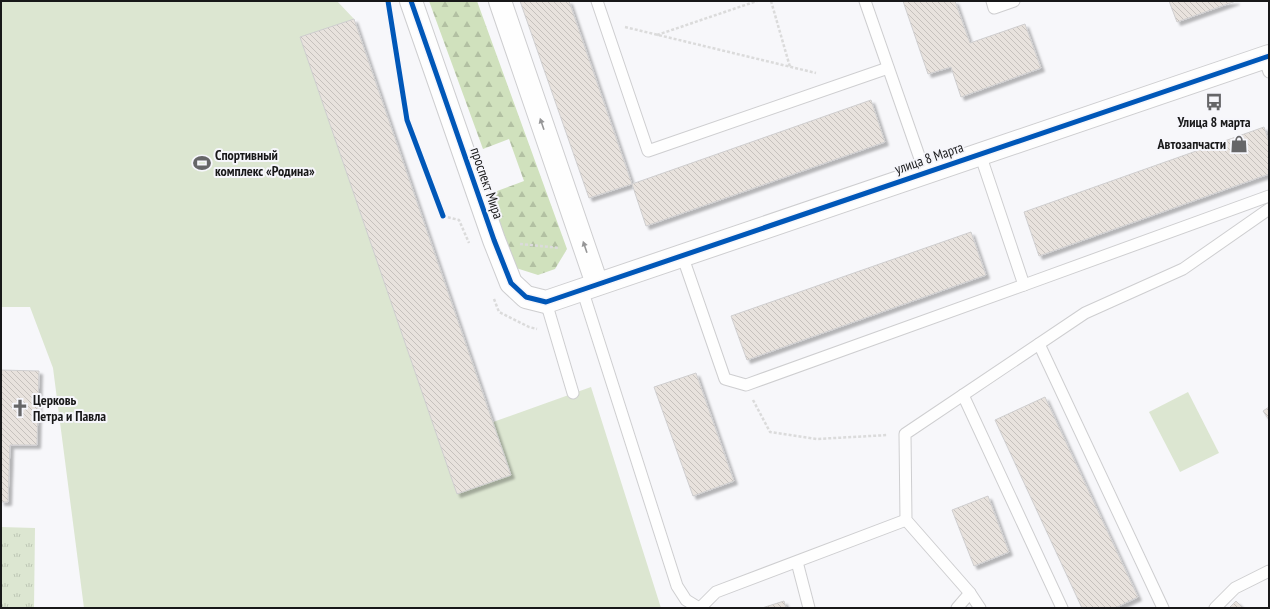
<svg xmlns="http://www.w3.org/2000/svg" width="1270" height="609" font-family="'PT Sans Narrow',sans-serif">
	<defs>
		<pattern id="grass-tufts" width="24" height="20" patternUnits="userSpaceOnUse"><rect width="24" height="20" fill="#dce6d1"/><path d="M3 7l-1-3M5 7V3M7 7l1-3M15 17l-1-3M17 17v-4M19 17l1-3" fill="none" stroke="#bcc5b3"/></pattern>
		<pattern id="forest-firs" width="22" height="20" patternUnits="userSpaceOnUse"><rect width="22" height="20" fill="#d0e1bd"/><path d="M5 1l3.5 6h-7zM16 11l3.5 6h-7z" fill="#b2c0a2"/></pattern>
		<pattern id="building-back-hatch" width="6" height="6" patternUnits="userSpaceOnUse"><rect width="6" height="6" fill="#e8e2dd"/><path d="M-1 5l2 2M0 0l6 6M5-1l2 2" fill="none" stroke="#c6c1bd"/></pattern>
		<filter id="shadow"><feDropShadow dx="3.5" dy="3.5" stdDeviation="1" flood-color="#0004"/></filter>
	</defs>
	<rect width="100%" height="100%" fill="#f7f7fa"/>
	<!-- grass -->
	<path fill="url(#grass-tufts)" d="M1,527L35,528L34,608H1Z"/>
	<!-- forest -->
	<path fill="url(#forest-firs)" d="M429,1H477L567,249L555,269L538,275L516,268L489,194L524,181L509,139L483,149Z"/>
	<!-- pitch -->
	<g fill="#dce6d1">
		<path d="M1,1H337L354,19L493,422L591,387L661,608H84L53,368L30,307H1Z"/>
		<path d="M1188,392L1219,453L1180,472L1149,412Z"/>
	</g>
	<!-- building -->
	<g fill="url(#building-back-hatch)" stroke="#cfcecf" filter="url(#shadow)">
		<path d="M520,1H569L632,184L589,198Z"/>
		<path d="M903,1H955L970,43L1025,24L1041,68L961,97L951,67L928,74Z"/>
		<path d="M1169,1H1236L1177,22Z"/>
		<path d="M354,19L511,475L457,494L300,37Z"/>
		<path d="M871,100L885,142L646,226L632,184Z"/>
		<path d="M1264,127L1269,142V174L1039,256L1024,212Z"/>
		<path d="M971,232L986,275L747,360L731,316Z"/>
		<path d="M1,370L39,371L37,445H10L8,502H1Z"/>
		<path d="M696,373L734,481L693,496L654,387Z"/>
		<path d="M1045,397L1138,597L1115,608H1082L995,420Z"/>
		<path d="M1269,407V420L1263,411Z"/>
		<path d="M988,496L1009,552L974,566L952,510Z"/>
		<path d="M784,601L786,608H762Z"/>
		<path d="M1236,601L1243,608H1229Z"/>
	</g>
	<g fill="none" stroke-linecap="round" stroke-linejoin="round">
		<!-- service casing -->
		<g stroke="#ceced0" stroke-width="13">
			<g id="service">
				<path d="M597,1L648,151L888,68"/>
				<path d="M865,1L925,173"/>
				<path d="M992,1L994,8L1014,1"/>
				<path d="M1264,58L1269,72"/>
				<path d="M682,255L725,379L746,385L1024,285L980,154"/>
				<path d="M1024,285L1269,196"/>
				<path d="M582,289L677,586L686,600L699,608"/>
				<path d="M546,302L573,393"/>
				<path d="M1039,344L1163,608"/>
				<path d="M963,395L1062,608"/>
				<path d="M797,562L809,608"/>
				<path d="M700,608L716,592L906,520"/>
				<path d="M957,608L970,593"/>
				<path d="M980,608L970,593L906,520L905,434L1085,313L1183,269L1269,209"/>
				<path d="M1215,608L1235,588L1269,571"/>
			</g>
		</g>
		<!-- tertiary casing -->
		<g stroke="#ceced0" stroke-width="24">
			<g id="tertiary">
				<path d="M411,1L494,240L511,283L526,297L546,302L1269,56"/>
				<path d="M500,1L597,284"/>
			</g>
		</g>
		<!-- path -->
		<g stroke="#dbdbdb" stroke-width="2.5" stroke-dasharray="3 2" stroke-linecap="butt">
			<path d="M771,1L790,67"/>
			<path d="M625,27L816,73"/>
			<path d="M657,35L757,1"/>
			<path d="M443,216L459,220L469,243"/>
			<path d="M520,244L560,248"/>
			<path d="M494,299L499,312L529,327L537,329"/>
			<path d="M753,400L770,432L817,439L888,435"/>
		</g>
		<!-- service -->
		<use href="#service" stroke="#fefefe" stroke-width="11"/>
		<!-- tertiary -->
		<use href="#tertiary" stroke="#fefefe" stroke-width="22"/>
		<!-- cycleway casing -->
		<g stroke="#f6f6fb" stroke-width="8">
			<g id="cycleway">
				<path d="M388,1L407,120L443,216"/>
				<path d="M411,1L494,240L511,283L526,297L546,302L1269,56"/>
			</g>
		</g>
		<!-- cycleway -->
		<use href="#cycleway" stroke="#0057b8" stroke-width="5"/>
	</g>
	<!-- one-way arrows -->
	<defs><path id="oneway-solid" d="M-6-.8H1V-3.2L6.5 0L1 3.2V.8H-6Z"/></defs>
	<g fill="#969697">
		<use href="#oneway-solid" transform="translate(542 124) rotate(-109)"/>
		<use href="#oneway-solid" transform="translate(585 247) rotate(-109)"/>
	</g>
	<!-- icons -->
	<defs>
		<g id="bus-bare" transform="scale(1.38)"><path d="M-5-6H5V4H4V6H2V4H-2V6H-4V4H-5ZM-3.5-4V0h7V-4ZM-3.5 1.2v1.5H-2V1.2ZM2 1.2v1.5H3.5V1.2Z" fill="#666668" stroke="#f6f6fb" stroke-width="2.5" paint-order="stroke"/></g>
		<g id="shop-bare" transform="scale(1.38)"><path d="M-5-2.5h2.3a2.7 3.5 0 0 1 5.4 0H5L5.5 6h-11ZM-1.5-2.5h3a1.5 2.3 0 0 0-3 0Z" fill="#666668" stroke="#f6f6fb" stroke-width="2.5" paint-order="stroke"/></g>
		<g id="stadium-bare" transform="scale(1.38)"><path d="M0-5a6.5 5 0 1 0 0 10a6.5 5 0 1 0 0-10ZM-3.5-1.8h7v3.6h-7Z" fill="#666668" stroke="#f6f6fb" stroke-width="2.5" paint-order="stroke"/></g>
		<g id="church-bare" transform="scale(1.38)"><path d="M-1.2-6h2.4v3.5h3.3v2.4h-3.3V6h-2.4V-.1h-3.3v-2.4h3.3Z" fill="#666668" stroke="#f6f6fb" stroke-width="2.5" paint-order="stroke"/></g>
	</defs>
	<g fill-rule="evenodd">
		<use href="#bus-bare" x="1214" y="102"/>
		<use href="#shop-bare" x="1239" y="144"/>
		<use href="#stadium-bare" x="202" y="163"/>
		<use href="#church-bare" x="20" y="408"/>
	</g>
	<g text-anchor="middle" dominant-baseline="central" stroke-width="4" stroke-linejoin="round" paint-order="stroke">
		<!-- poi labels -->
		<g font-size="14" font-weight="bold" fill="#181819" stroke="#f6f6fb" text-anchor="start">
			<text x="1214" y="122" text-anchor="middle">Улица 8 марта</text>
			<text x="1226" y="144" text-anchor="end">Автозапчасти</text>
			<text x="215" y="155">Спортивный<tspan x="215" dy="16">комплекс «Родина»</tspan></text>
			<text x="33" y="400">Церковь<tspan x="33" dy="16">Петра и Павла</tspan></text>
		</g>
		<!-- street labels -->
		<g font-size="14" fill="#181819" stroke="#f6f6fb">
			<text transform="translate(929 158) rotate(-19)">улица 8 Марта</text>
			<text transform="translate(487 183) rotate(71)">проспект Мира</text>
		</g>
	</g>
	<!-- border -->
	<rect width="1270" height="609" fill="none" stroke="#181819" stroke-width="4"/>
</svg>
